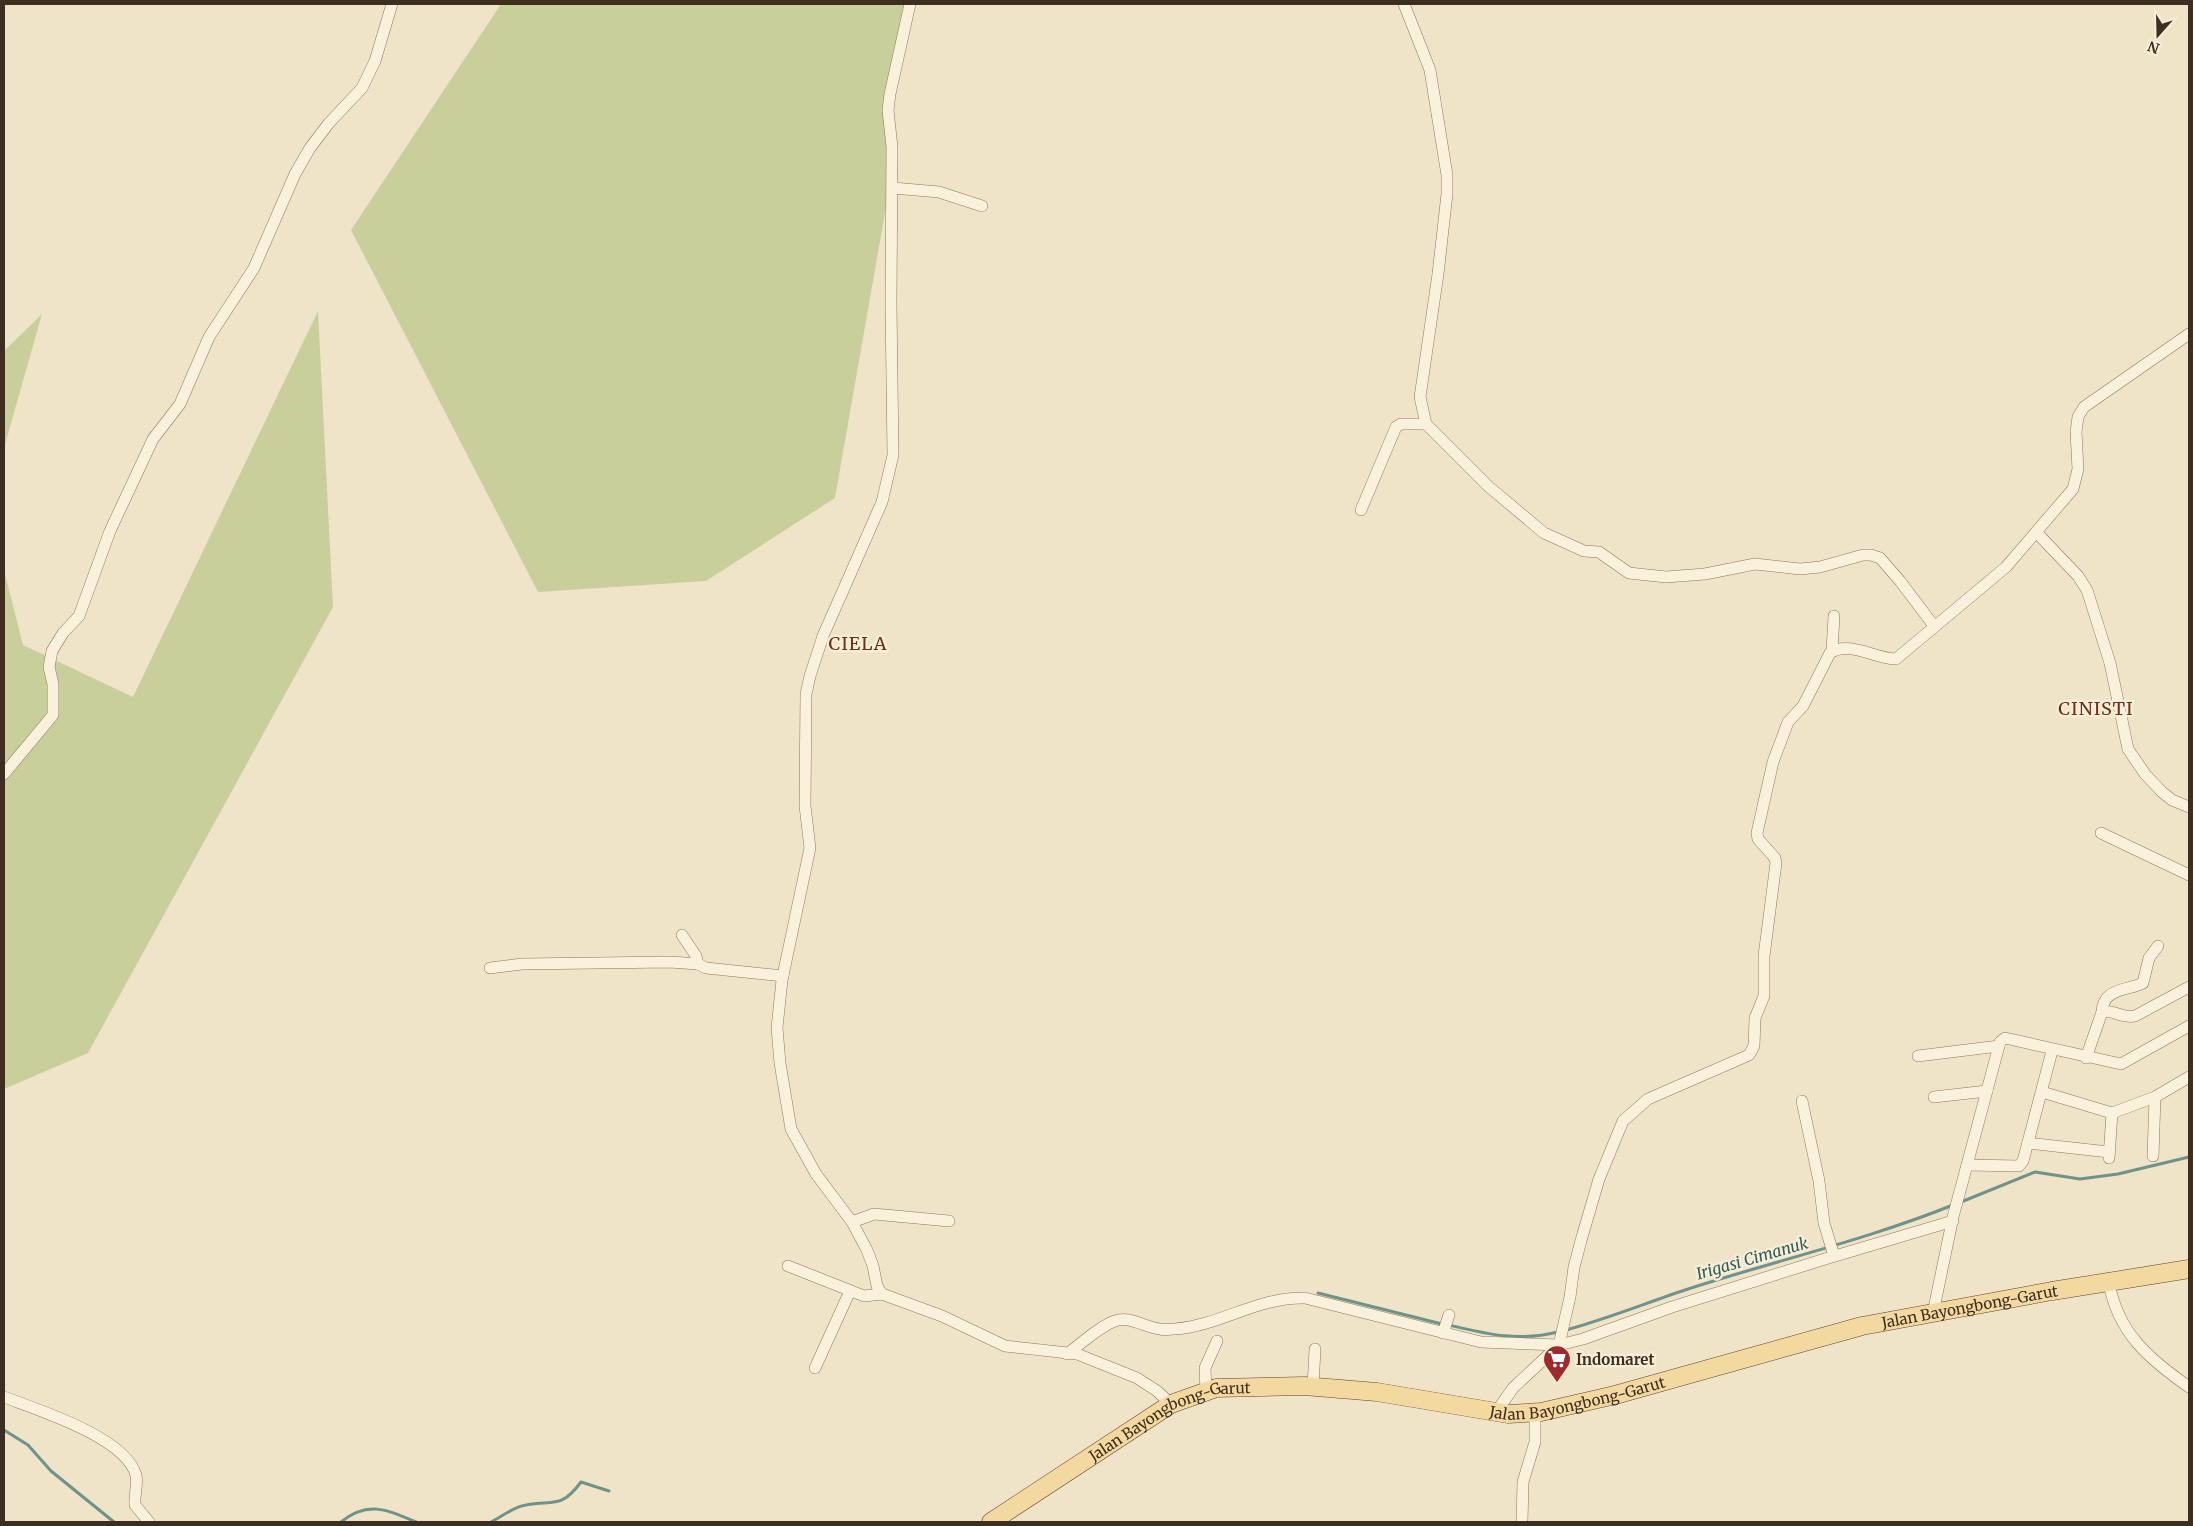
<svg xmlns="http://www.w3.org/2000/svg" width="2193" height="1526" font-family="Merriweather,serif">
	<rect width="100%" height="100%" fill="#f0e4c8"/>
	<!-- green -->
	<g fill="#c9cf9b">
		<path d="M501,4H910L888,110L886,207L835,498L706,581L538,592L351,230Z"/>
		<path d="M318,311L333,607L88,1053L4,1089V570L23,645L133,697Z"/>
		<path d="M42,314L4,448V351Z"/>
	</g>
	<g fill="none" stroke-linecap="round" stroke-linejoin="round">
		<!-- stream -->
		<g stroke="#6f938a" stroke-width="3">
			<path d="M1961,1202L2035,1172L2080,1179L2118,1174L2189,1157"/>
			<path d="M1318,1293L1442,1324"/>
			<path d="M1449,1325C1487,1334 1518,1342 1558,1332"/>
			<path d="M1566,1330C1607,1319 1646,1303 1685,1290C1774,1261 1866,1240 1953,1205"/>
			<path d="M4,1430L28,1445L51,1471L114,1522"/>
			<path d="M341,1522C368,1500 388,1510 416,1522"/>
			<path d="M491,1522C501,1517 515,1506 526,1505C554,1500 561,1509 581,1482L609,1491"/>
		</g>
		<!-- minor casing -->
		<g stroke="#8d765c" stroke-width="12">
			<g id="minor">
				<path d="M910,4L890,94L888,110L892,147L891,305L893,455L882,502L823,636L810,676L806,694L805,806L810,848L782,980L777,1028L780,1063L791,1129L816,1174L852,1222L867,1250L873,1266L877,1286L882,1294L942,1316L1005,1346L1077,1354L1137,1378L1157,1391L1171,1404"/>
				<path d="M1404,4L1430,70L1447,175V194L1438,274L1420,397L1426,424L1488,486L1544,533L1584,551L1599,552L1629,573L1666,577L1705,574L1755,564L1800,569L1820,567L1863,555H1871L1880,558L1900,581L1934,626"/>
				<path d="M893,188L939,192L982,206"/>
				<path d="M1361,510L1396,427L1401,424H1426"/>
				<path d="M2036,532L2078,576L2087,590L2110,663L2128,749L2145,774L2162,792L2172,800L2189,807"/>
				<path d="M1832,651L1834,616"/>
				<path d="M4,774L53,715V684L49,667L52,651L63,633L79,616L110,531L153,439L180,404L209,337L254,268L295,174L310,148L329,123L362,88L375,61L392,4"/>
				<path d="M2101,833L2189,875"/>
				<path d="M682,935L696,956L698,964L706,968L783,976"/>
				<path d="M490,968L522,964L670,962L698,964"/>
				<path d="M2102,1012C2103,988 2126,991 2143,983L2149,958L2158,946"/>
				<path d="M1918,1056L1999,1046"/>
				<path d="M2086,1058L2102,1012C2113,1009 2123,1019 2135,1016L2189,987"/>
				<path d="M2042,1092L2112,1113L2155,1097L2189,1077"/>
				<path d="M1934,1097L1987,1091"/>
				<path d="M1802,1101L1819,1181L1824,1223L1834,1256"/>
				<path d="M2028,1143L2109,1152"/>
				<path d="M2153,1156L2155,1097"/>
				<path d="M2109,1158L2112,1113"/>
				<path d="M1967,1165L2019,1166L2023,1161L2052,1051"/>
				<path d="M852,1222L874,1214L949,1221"/>
				<path d="M788,1266L864,1296L882,1294"/>
				<path d="M2109,1283C2118,1333 2149,1359 2189,1387"/>
				<path d="M1933,1313L1953,1217L2000,1042L2005,1038L2121,1064L2189,1026"/>
				<path d="M1443,1333L1449,1315"/>
				<path d="M1067,1354C1081,1344 1100,1326 1115,1321C1129,1315 1146,1328 1160,1329C1165,1330 1170,1329 1175,1329C1222,1325 1257,1297 1305,1298L1481,1342L1559,1345L1583,1339L1672,1307L1825,1259L1953,1221"/>
				<path d="M815,1368L850,1291"/>
				<path d="M1313,1387L1315,1349"/>
				<path d="M1206,1391L1205,1368L1217,1341"/>
				<path d="M4,1397C38,1410 125,1437 136,1475C138,1484 134,1496 135,1505L149,1522"/>
				<path d="M1497,1411L1513,1388L1559,1345L1570,1297L1574,1267L1582,1237L1599,1179L1623,1121L1648,1099L1749,1055L1754,1046L1755,1018L1764,996V956L1776,863L1775,858L1758,839L1757,833L1773,762L1788,722L1803,706L1830,653C1849,640 1876,659 1896,659L2006,567L2073,489L2078,469L2076,432L2078,417L2084,407L2189,334"/>
				<path d="M1522,1522L1523,1482L1535,1442V1413"/>
			</g>
		</g>
		<!-- primary casing -->
		<g stroke="#5b4430" stroke-width="19">
			<g id="primary">
				<path id="s1" d="M991,1522L1171,1404L1216,1388L1304,1386L1377,1392L1508,1414L1541,1412L1615,1395L1862,1326L2052,1291L2189,1269"/>
			</g>
		</g>
		<!-- minor -->
		<use href="#minor" stroke="#faf1dc" stroke-width="11"/>
		<!-- primary -->
		<use href="#primary" stroke="#f3d9a0" stroke-width="18"/>
	</g>
	<!-- icons -->
	<defs>
		<g id="supermarket-pin" transform="scale(1.4375)"><path d="M0 17L-7.5 6A9.5 9.5 0 1 1 7.5 6Z" fill="#9e2a2b" stroke="#f7eed8"/><path d="M-6-5.5h2.5l.6 2H6L4.5 2H-2.5L-4.4-4H-6ZM-1.5 3.2a1.3 1.3 0 1 0 .1 0ZM3 3.2a1.3 1.3 0 1 0 .1 0Z" fill="#fff"/></g>
	</defs>
	<g fill-rule="evenodd">
		<use href="#supermarket-pin" x="1557" y="1359"/>
	</g>
	<g text-anchor="middle" dominant-baseline="central" stroke-width="4.5" stroke-linejoin="round" paint-order="stroke">
		<!-- street labels -->
		<g font-size="15" fill="#3d2e20" stroke="#f7eed8">
			<text stroke="none"><textPath href="#s1" startOffset="1032">Jalan Bayongbong-Garut</textPath></text>
			<text stroke="none"><textPath href="#s1" startOffset="628">Jalan Bayongbong-Garut</textPath></text>
			<text stroke="none"><textPath href="#s1" startOffset="208">Jalan Bayongbong-Garut</textPath></text>
		</g>
		<!-- poi labels -->
		<g font-size="15" font-weight="bold" fill="#3d2e20" stroke="#f7eed8" text-anchor="start">
			<text x="1576" y="1359">Indomaret</text>
		</g>
		<!-- water labels -->
		<g font-size="16" font-style="italic" fill="#2f5d5a" stroke="#f7eed8">
			<text transform="translate(1752 1258) rotate(-16)">Irigasi Cimanuk</text>
		</g>
		<!-- quarter labels -->
		<g font-size="18" letter-spacing="1" fill="#6b2e1e" stroke="#f7eed8">
			<text x="858" y="643">CIELA</text>
			<text x="2096" y="708">CINISTI</text>
		</g>
	</g>
	<!-- border -->
	<rect width="2193" height="1526" fill="none" stroke="#3d2e20" stroke-width="10"/>
	<!-- north arrow -->
	<g transform="translate(2158 35) rotate(200)" stroke="#f7eed8" stroke-width="4" paint-order="stroke">
	<path d="M0-4L9 19L0 12L-9 19Z" fill="#3d2e20"/>
	<text y="-8" font-size="14" font-weight="bold" text-anchor="middle" fill="#3d2e20">N</text>
	</g>
</svg>
